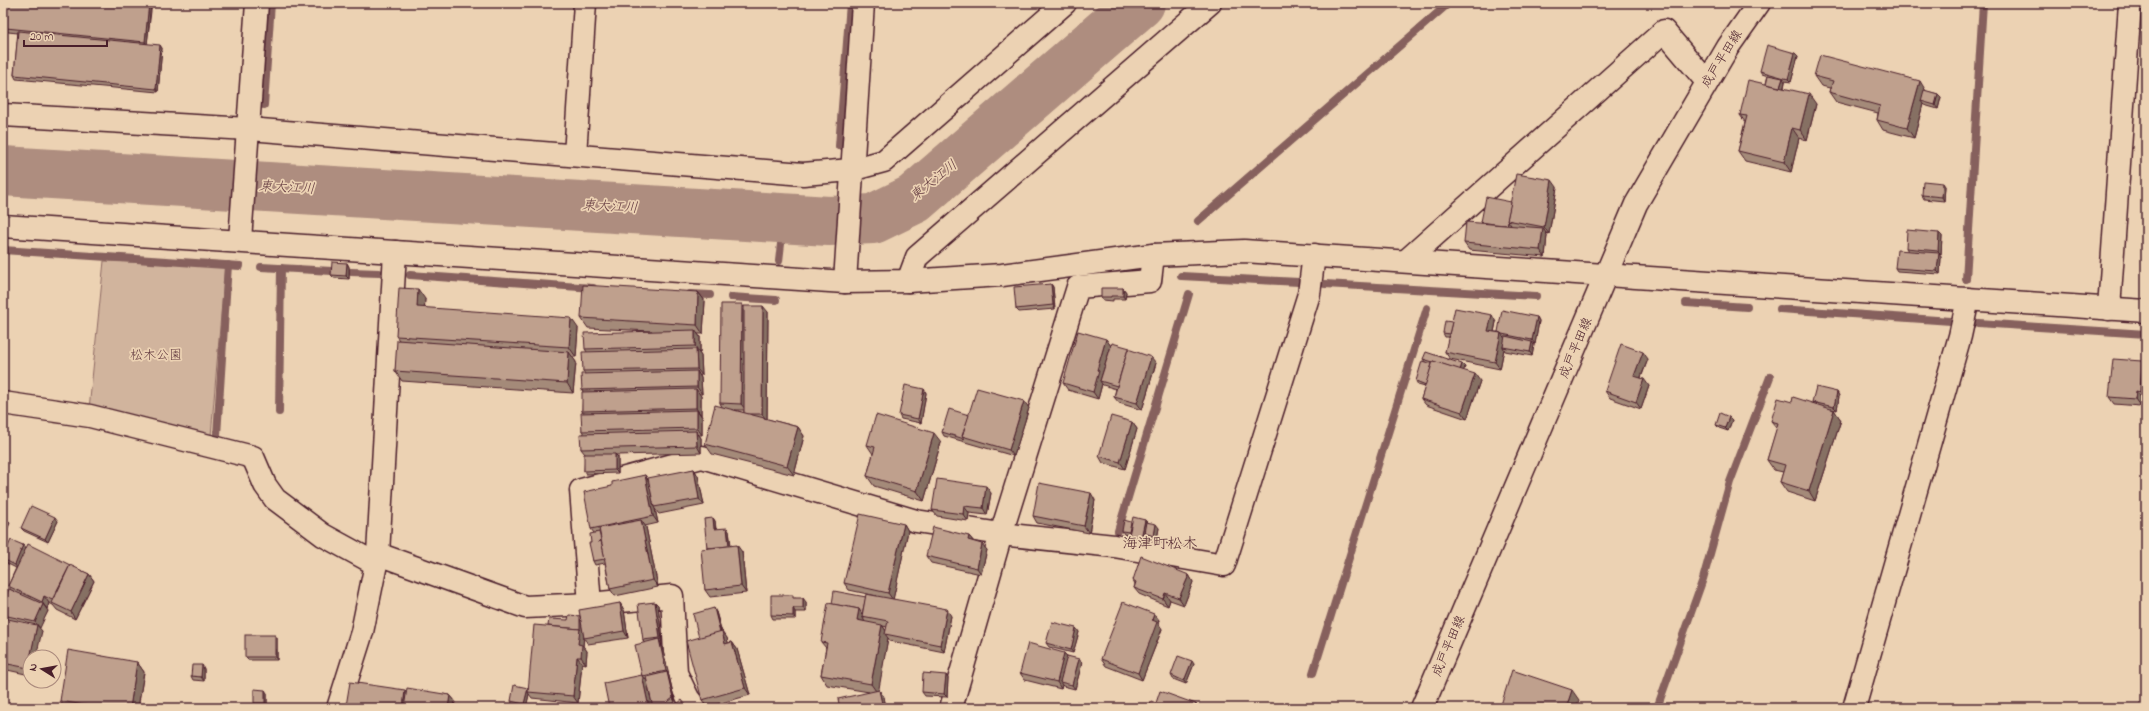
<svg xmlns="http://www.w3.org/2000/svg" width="2149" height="711" font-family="'Indie Flower','Klee One',sans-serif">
	<rect width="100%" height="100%" fill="#ecd2b3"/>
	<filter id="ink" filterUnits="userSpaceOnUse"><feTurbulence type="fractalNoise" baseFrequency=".025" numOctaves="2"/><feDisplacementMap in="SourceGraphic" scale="8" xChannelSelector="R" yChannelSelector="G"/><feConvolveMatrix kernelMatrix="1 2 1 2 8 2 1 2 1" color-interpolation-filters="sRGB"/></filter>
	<g filter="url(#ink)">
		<!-- green -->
		<path fill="#d1b49d" stroke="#8e6a64" d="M104,261L225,266L211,436L89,409Z"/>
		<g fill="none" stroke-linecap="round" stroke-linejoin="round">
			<!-- stream -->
			<g stroke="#86615d" stroke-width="8">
				<path d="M264,105L271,3"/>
				<path d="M839,146L850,3"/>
				<path d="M1198,221L1449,3"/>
				<path d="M3,250L240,266"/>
				<path d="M779,261L784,218"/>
				<path d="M261,267L332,271"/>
				<path d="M351,272L379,273"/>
				<path d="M410,275L593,288"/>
				<path d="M1181,276L1299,282"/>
				<path d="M1966,279L1983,3"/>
				<path d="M1325,284L1536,296"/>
				<path d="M690,294L710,295"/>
				<path d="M731,297L776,300"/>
				<path d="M1686,303L1747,307"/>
				<path d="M1780,309L1951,321"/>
				<path d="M1978,323L2146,334"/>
				<path d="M279,412L281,268"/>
				<path d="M217,435L228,265"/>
				<path d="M1118,531L1189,294"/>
				<path d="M1313,673L1427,308"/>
				<path d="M1657,708L1703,579L1730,482L1770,377"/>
			</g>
			<!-- river -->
			<path stroke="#ae8d7f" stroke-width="50" d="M3,171L829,221L873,219L914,199L1140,3"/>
			<!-- street casing -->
			<g stroke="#4a1f2b" stroke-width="25">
				<g id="street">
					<path d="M3,115L248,129L803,174L851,170L884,161L1065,3"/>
					<path d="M575,155L585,3"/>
					<path d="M240,240L257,3"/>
					<path d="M1407,260L1664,31L1707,82"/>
					<path d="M908,281L917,257L1210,3"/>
					<path d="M845,282L863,3"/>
					<path d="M2109,309L2130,3"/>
					<path d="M3,403L90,416L253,457L265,485L275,499L323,535L376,564"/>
					<path d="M378,554L525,607L590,604L672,596L676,673L688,698L696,708"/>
					<path d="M590,604L581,490L702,457L916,521L1001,534L1114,546L1224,565L1309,294L1314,255"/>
					<path d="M338,708L362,632L378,554L395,252"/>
					<path d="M951,708L1001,534L1078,287L1150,281L1153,255"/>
					<path d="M1854,708L1960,336L1968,299"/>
				</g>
			</g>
			<!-- secondary casing -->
			<g stroke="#4a1f2b" stroke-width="25">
				<g id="secondary">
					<path d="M3,226L845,282L908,281L1002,275L1153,255L1244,251L2146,311"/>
					<path d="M1422,708L1636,204L1728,47L1759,3"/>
				</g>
			</g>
			<!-- street -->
			<use href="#street" stroke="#ecd2b3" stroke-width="22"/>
			<!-- secondary -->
			<use href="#secondary" stroke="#ecd2b3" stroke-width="22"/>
		</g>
		<!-- wall -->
		<g fill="#a48a79" stroke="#4a1f2b" fill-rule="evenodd">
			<path d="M152,3L147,44L162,48L158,92L16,79L14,75L18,33L8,32L6,28Z"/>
			<path d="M1798,56L1791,82L1785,81V82L1784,88L1816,104L1807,140L1799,138L1791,172L1745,161L1738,151L1745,122L1740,115L1766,84L1768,76L1762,74L1760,71Z"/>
			<path d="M1814,76L1926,91L1938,94L1941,97L1938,109L1924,105L1923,104L1914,138L1883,130L1877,120L1878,113L1836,102L1829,92L1830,88L1821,86Z"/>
			<path d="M1945,186L1944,201L1924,199L1922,195Z"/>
			<path d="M1557,187L1549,234L1546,233L1547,235L1545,257L1469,250L1464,243L1482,223L1481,222L1511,202Z"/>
			<path d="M1939,233L1942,236L1941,254H1939L1941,257L1940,274L1897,271L1895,268L1908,251L1906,248Z"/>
			<path d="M347,263L349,267V279L334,278L331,275Z"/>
			<path d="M1051,284L1053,287L1055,309L1019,312L1016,309Z"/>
			<path d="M1123,288L1126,292L1125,299H1113V301L1103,300L1101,297Z"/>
			<path d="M698,292L705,301L703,334H698L700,337V353H699L701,356L702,375H700L701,378L702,394H699L701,396V415L702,417V435H699L701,438V453L616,455L618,457V473L586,474L584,471L585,454L581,449L584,434L582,431L583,413L582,411L583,392L582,390L585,374L583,371L587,352L585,349L652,331L588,328L581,318Z"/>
			<path d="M425,299L424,308L578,328L576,357H572L576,362L573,393L402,381L395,371L399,340L396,336Z"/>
			<path d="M744,308L768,312L767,419L798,427L804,436L794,475L712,454L705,444L722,407L720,403ZM735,410H744V413Z"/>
			<path d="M1537,317L1539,321L1535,344H1534V345L1532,356L1505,351L1504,349L1500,369L1450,359L1445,352L1449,337H1445L1443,333L1452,322H1496L1494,332H1498Z"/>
			<path d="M1106,339L1111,346L1132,351L1156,363L1142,410L1119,403L1114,397L1116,389L1103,385L1102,384L1098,399L1068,390L1063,383Z"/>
			<path d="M1423,359L1465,367L1463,371L1480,381L1467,419L1426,405L1421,399L1425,387L1418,385L1416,381L1425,362Z"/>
			<path d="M1648,359L1641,378L1649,386L1641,409L1610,398L1605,391Z"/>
			<path d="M2142,361L2144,399L2140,398V406L2114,404L2109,397Z"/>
			<path d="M924,389L926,393L921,423L901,419L899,415Z"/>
			<path d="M1837,392L1839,396L1837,410L1831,409L1834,410L1841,420L1815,501L1787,492L1780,482L1783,472L1774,470L1767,460L1777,428L1771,421L1813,403L1812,402Z"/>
			<path d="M1029,408L1014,456L944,436L942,432L969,415Z"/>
			<path d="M1732,420L1728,431L1719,428L1716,425Z"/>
			<path d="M1132,422L1137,429L1125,469L1103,463L1099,456Z"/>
			<path d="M941,442L924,501L874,486L867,476L873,454L867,445Z"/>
			<path d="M694,469L698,476L704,505L659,514L655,509L658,523L645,526L646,527L658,587L615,596L610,589L605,563L595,565L593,561L591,543L594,533L591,529L612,486L645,475L649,481Z"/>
			<path d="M991,493L987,515L969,513L968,521L937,516L932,510Z"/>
			<path d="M1095,500L1089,533L1037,523L1033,516Z"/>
			<path d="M713,518L715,521L716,529L729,531L731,545L742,552L746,593L710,597L705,590L707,548Z"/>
			<path d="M1145,520L1147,522L1159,528L1157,539L1146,537L1145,535L1143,542L1131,539L1129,535L1124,534L1122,531L1132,522Z"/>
			<path d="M58,521L48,542L24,531L21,528Z"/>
			<path d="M904,524L908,531L893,599L951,616L944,652L890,641L888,638L878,690H879L884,697L886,708H840L869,692L827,685L821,675L826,648L821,642L832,604L866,597L877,596L849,590L844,583ZM883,626L887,627L886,631Z"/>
			<path d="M969,536L974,542L987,550L981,574L931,563L926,556Z"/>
			<path d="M23,545L26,549L70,566L89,574L94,581L75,619L57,610L53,605L49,603L47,609L46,608L48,611L39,628L42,631L30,657V675L3,669V603L11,590L8,586L16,568L4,562L3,560V557Z"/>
			<path d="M1189,575L1193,582L1184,605L1170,600L1168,606L1139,594L1134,588L1135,584L1133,580Z"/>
			<path d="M795,598L806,602V612H795V619H773L771,615Z"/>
			<path d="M655,602L658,605L662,642H661L668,674L669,676L675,702L667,708H653L646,680H645L647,681L642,675L644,643L643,640Z"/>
			<path d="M620,603L624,610L628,638L588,644L584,638L583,646L587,651L586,664L582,663L578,703L532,698L529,694L526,708L513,705L511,701L528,688L548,626L568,620Z"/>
			<path d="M716,612L722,632L727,638L728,643L732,642L737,649L750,695L707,707L702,700L699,638Z"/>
			<path d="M1154,614L1159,620L1158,623L1162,629L1142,680L1106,666L1101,659Z"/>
			<path d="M1076,628L1079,632L1073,653L1049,647L1046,643Z"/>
			<path d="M277,638V660H248L245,657Z"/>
			<path d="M1064,653L1067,656L1082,663L1075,689L1063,686L1062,685L1061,689L1025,680L1020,673Z"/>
			<path d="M137,662L144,672L138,708H65L60,701Z"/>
			<path d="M1194,664L1186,684L1173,679L1171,675Z"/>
			<path d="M202,665L204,669V681L193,680L191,676Z"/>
			<path d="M948,678L947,697L925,696L922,692Z"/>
			<path d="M406,692L450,695L455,701L454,708H347L346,706Z"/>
			<path d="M267,693V706H256L254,703Z"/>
		</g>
		<!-- shaded-wall -->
		<g fill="#867063" stroke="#4a1f2b">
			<path d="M149,3H151L147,45L145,42Z"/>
			<path d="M160,45L162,48L158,92L156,89Z"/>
			<path d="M1795,53L1798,56L1791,82L1788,79Z"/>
			<path d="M1783,78L1785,82L1782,95L1779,91Z"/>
			<path d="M1920,81L1926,91L1921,101L1923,104L1914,138L1907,128Z"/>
			<path d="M1809,94L1816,104L1807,140L1800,130Z"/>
			<path d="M1938,94L1941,97L1938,109L1935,105Z"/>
			<path d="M1792,128L1799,138L1791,172L1784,162Z"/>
			<path d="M1552,180L1557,187L1549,234L1544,227Z"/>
			<path d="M1943,183L1945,186L1944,201L1942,197Z"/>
			<path d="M1508,221L1511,225L1510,230L1507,226Z"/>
			<path d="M1543,228L1547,235L1545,257L1540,250Z"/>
			<path d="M1939,233L1942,236L1941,254L1938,251Z"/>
			<path d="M1939,253L1941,257L1940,274L1937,271Z"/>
			<path d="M347,263L349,267V279L346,276Z"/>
			<path d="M1051,284L1053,287L1055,309L1053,305Z"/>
			<path d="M1123,288L1126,292L1125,299L1123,296Z"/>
			<path d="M418,289L425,299L424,317L417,307Z"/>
			<path d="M698,292L705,301L703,334L697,325Z"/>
			<path d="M742,304L746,311V410L741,404Z"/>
			<path d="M763,306L768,312L767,421L762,414Z"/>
			<path d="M1492,315L1496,322L1493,337L1488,331Z"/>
			<path d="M1537,317L1539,321L1535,344L1532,340Z"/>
			<path d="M571,318L578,328L576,357L569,347Z"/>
			<path d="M695,330L700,337V353L695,346Z"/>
			<path d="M1501,333L1506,340L1503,347L1504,349L1500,369L1495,362Z"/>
			<path d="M1106,339L1111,346L1100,381L1102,384L1098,399L1093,392L1097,370Z"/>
			<path d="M1532,342L1534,345L1532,356L1530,352Z"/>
			<path d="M696,349L701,356L702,375L697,369Z"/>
			<path d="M569,352L576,362L573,393L567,383Z"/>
			<path d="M1643,352L1648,359L1639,382L1634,376Z"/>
			<path d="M1151,357L1156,363L1142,410L1137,403Z"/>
			<path d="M2142,361L2146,366V381L2144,399L2140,392Z"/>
			<path d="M1462,364L1465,367L1462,375L1460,371Z"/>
			<path d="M697,371L701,378L702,394L697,387Z"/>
			<path d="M1475,374L1480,381L1467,419L1462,412Z"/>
			<path d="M1644,379L1649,386L1641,409L1636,402Z"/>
			<path d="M696,389L701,396V415L696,408Z"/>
			<path d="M924,389L926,393L921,423L918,419Z"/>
			<path d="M2136,391L2140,398V406L2135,399Z"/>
			<path d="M1837,392L1839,396L1837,410L1834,407Z"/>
			<path d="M1024,401L1029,408L1014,456L1009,450Z"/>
			<path d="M697,410L702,417V435L697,428Z"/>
			<path d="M1834,410L1841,420L1815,501L1809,491Z"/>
			<path d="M1729,417L1732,420L1728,431L1725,428Z"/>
			<path d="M1132,422L1137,429L1125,469L1120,462Z"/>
			<path d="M798,427L804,436L794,475L787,466Z"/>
			<path d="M696,431L701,438V453L697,446Z"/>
			<path d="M934,433L941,442L924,501L917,491Z"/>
			<path d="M615,454L618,457V473L615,470Z"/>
			<path d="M694,469L698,476L704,505L699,499Z"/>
			<path d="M645,475L649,482L654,507L655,509L658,523L653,516Z"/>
			<path d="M986,486L991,493L987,515L983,508Z"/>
			<path d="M1091,493L1095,500L1089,533L1084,526Z"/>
			<path d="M964,506L969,513L968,521L963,514Z"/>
			<path d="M5,517L10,523L3,539V522Z"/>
			<path d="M55,517L58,521L48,542L45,539Z"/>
			<path d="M713,518L715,521L716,532L714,529Z"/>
			<path d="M641,520L646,527L658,587L653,580Z"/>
			<path d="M1145,520L1147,523L1144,533L1145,535L1143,542L1141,538Z"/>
			<path d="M904,524L908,531L893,600L888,593Z"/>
			<path d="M1156,524L1159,528L1157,539L1154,536Z"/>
			<path d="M727,528L729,531L731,550L729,546Z"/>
			<path d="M969,536L974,542L968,540Z"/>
			<path d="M982,544L987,550L981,574L977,568Z"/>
			<path d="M23,545L26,549L17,568L15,565Z"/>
			<path d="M737,545L742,552L746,593L741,586Z"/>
			<path d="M70,565L74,572L56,605L52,600Z"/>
			<path d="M89,574L94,581L75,619L71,612Z"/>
			<path d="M1189,575L1193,582L1184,605L1179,598Z"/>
			<path d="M1165,593L1170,600L1168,606L1163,599Z"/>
			<path d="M44,596L49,603L47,609L42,602Z"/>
			<path d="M803,598L806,602V612L803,608Z"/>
			<path d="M655,602L658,605L662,642L660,638Z"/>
			<path d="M620,603L624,610L628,638L624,631Z"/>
			<path d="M43,604L48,611L40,628L35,622Z"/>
			<path d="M714,608L716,612L723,638L721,634Z"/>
			<path d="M793,608L795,612V619L793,616Z"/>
			<path d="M859,609L865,617L862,616L865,622L857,620Z"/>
			<path d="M947,609L951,616L944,652L940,645Z"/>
			<path d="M1154,614L1159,620L1158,623L1162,629L1142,680L1138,673L1152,620Z"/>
			<path d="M580,616L584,636L583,646L587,651L586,664L581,657L578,644Z"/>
			<path d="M37,625L42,631L36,657H30Z"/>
			<path d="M882,625L888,634H885L888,638L878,694L871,684Z"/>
			<path d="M1076,628L1079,632L1073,653L1071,650Z"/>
			<path d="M722,631L727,638L730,651L725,644Z"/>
			<path d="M275,635L277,638V660L275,657Z"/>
			<path d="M659,639L661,643L669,674L666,671Z"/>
			<path d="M732,642L737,649L750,695L745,688Z"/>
			<path d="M1064,653L1069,659L1060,682L1062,685L1061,689L1057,682Z"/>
			<path d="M577,657L582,663L578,703L573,696Z"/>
			<path d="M30,658V671L28,668Z"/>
			<path d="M1079,659L1082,663L1075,689L1072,685Z"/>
			<path d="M1192,661L1194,664L1186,684L1184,681Z"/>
			<path d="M137,662L144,672L138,708H130Z"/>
			<path d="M202,665L204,669V681L201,677Z"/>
			<path d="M667,672L669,676L675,702L673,698Z"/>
			<path d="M642,675L647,681L653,708H649Z"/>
			<path d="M946,675L948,678L947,697L944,694Z"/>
			<path d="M528,688V692L529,694L526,708L524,704Z"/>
			<path d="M265,690L267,693V706L265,703Z"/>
			<path d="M405,690L410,697L408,708H403Z"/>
			<path d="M879,690L884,697L886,708H883Z"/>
			<path d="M1572,690L1579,700L1576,708H1566Z"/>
			<path d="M450,695L455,701L454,708H448Z"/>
			<path d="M1196,704L1199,708H1194Z"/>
		</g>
		<!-- building -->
		<g fill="#bfa08d" stroke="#4a1f2b">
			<path d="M8,3H149L145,42L6,28Z"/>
			<path d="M18,31L160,45L156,89L14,75Z"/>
			<path d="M1767,45L1795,53L1788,79L1760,71Z"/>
			<path d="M1820,55L1920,81L1907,128L1877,120L1880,106L1829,92L1833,81L1814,76Z"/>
			<path d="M1768,75L1783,78L1780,87L1766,84Z"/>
			<path d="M1748,80L1809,94L1800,130L1792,128L1784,162L1738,151L1747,116L1740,115Z"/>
			<path d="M1924,90L1938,94L1935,105L1921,101Z"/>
			<path d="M1516,174L1552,180L1544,227L1507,220Z"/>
			<path d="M1923,181L1943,183L1942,197L1922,195Z"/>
			<path d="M1486,197L1511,202L1507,220L1508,221L1507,225L1494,224L1481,222Z"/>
			<path d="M1466,222L1543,228L1540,250L1464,243Z"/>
			<path d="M1907,230L1939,233L1938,251L1906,248Z"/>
			<path d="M1897,250L1939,253L1937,271L1895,268Z"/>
			<path d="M332,262L347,263L346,276L331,275Z"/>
			<path d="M1051,284L1053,305L1016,309L1014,287Z"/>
			<path d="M583,285L698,292L697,325L581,318Z"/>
			<path d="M399,288L418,289L417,307L571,318L569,347L396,336Z"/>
			<path d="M1101,288H1123V296H1111V297H1101Z"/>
			<path d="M721,304H742L741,404L720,403Z"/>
			<path d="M744,306H763L762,414H748L744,413Z"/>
			<path d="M1455,308L1492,315L1488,331L1501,333L1495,362L1445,352Z"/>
			<path d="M1502,310L1537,317L1532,340L1502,334L1501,333L1498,332Z"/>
			<path d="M1445,321L1452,322L1449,334L1443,333Z"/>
			<path d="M695,330V346L585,349L584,333Z"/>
			<path d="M1078,331L1106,339L1097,370L1099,371L1093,392L1063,383Z"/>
			<path d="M1505,336L1532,342L1530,352L1503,347Z"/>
			<path d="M397,340L569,352L567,383L395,371Z"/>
			<path d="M1112,343L1130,348V350L1128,349L1117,386L1100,381Z"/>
			<path d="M1621,344L1643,352L1634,376L1644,379L1636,402L1605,391Z"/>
			<path d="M696,349L697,369L583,371L582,352Z"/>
			<path d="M1128,349L1151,357L1137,403L1114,397Z"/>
			<path d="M1426,352L1462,364L1460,370L1433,361V362L1423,359Z"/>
			<path d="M2113,359L2142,361L2140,392L2136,391L2135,399L2109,397Z"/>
			<path d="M1422,361L1432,364L1426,385L1416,381Z"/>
			<path d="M1433,361L1475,374L1462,412L1421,399Z"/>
			<path d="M697,371V387L582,390L581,374Z"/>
			<path d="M905,385L924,389L918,419L899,415Z"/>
			<path d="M1816,387L1837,392L1834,407L1812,402Z"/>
			<path d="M977,388L1024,401L1009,450L962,436Z"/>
			<path d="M696,389V408L582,411V392Z"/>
			<path d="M1793,397L1834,410L1809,491L1780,482L1785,465L1767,460L1778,423L1771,421L1778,398L1792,402Z"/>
			<path d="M715,405L798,427L787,466L705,444Z"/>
			<path d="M949,409L969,415L962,436L964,439L942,432Z"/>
			<path d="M697,410V428L582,431L581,413Z"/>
			<path d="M1720,413L1729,417L1725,428L1716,425Z"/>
			<path d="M876,415L934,433L917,491L867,476L875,447L867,445Z"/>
			<path d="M1111,416L1132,422L1120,462L1099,456Z"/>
			<path d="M696,431L697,446L581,449L580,434Z"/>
			<path d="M584,454H615V470L584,471Z"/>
			<path d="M694,469L699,499L654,507L648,478Z"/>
			<path d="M645,475L653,516L591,529L584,492L612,486V482Z"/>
			<path d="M937,479L986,486L983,508L964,506L963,514L932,510Z"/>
			<path d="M1039,483L1091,493L1084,526L1033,516Z"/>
			<path d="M31,506L55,517L45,539L21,528Z"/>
			<path d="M860,514L904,524L888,593L844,583Z"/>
			<path d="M3,516L5,517L3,522Z"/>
			<path d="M1133,517L1145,520L1141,538L1129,535Z"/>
			<path d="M713,518L714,529L727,528L729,546L707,548L704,519Z"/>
			<path d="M641,520L653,580L610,589L599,528Z"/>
			<path d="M1124,520L1131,522L1129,532L1122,531Z"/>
			<path d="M1146,522L1156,524L1154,536L1144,533Z"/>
			<path d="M933,527L969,536L968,540L982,544L977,568L926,556Z"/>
			<path d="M599,532L601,540L598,542L601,541L605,559L593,561L589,543H591L590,534Z"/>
			<path d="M11,540L23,545L15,565L3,559V557Z"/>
			<path d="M28,544L70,565L52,600L44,596L42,602L8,586Z"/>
			<path d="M737,545L741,586L705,590L701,549Z"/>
			<path d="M1141,556L1189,575L1179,598L1165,593L1163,599L1134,588L1136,582L1133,580Z"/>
			<path d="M70,565L89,574L71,612L52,603Z"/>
			<path d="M9,589L43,604L35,622L3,615V603Z"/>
			<path d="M834,591L866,597L862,614L859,609L832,604Z"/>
			<path d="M866,594L947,609L940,645L885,634L888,621L862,616Z"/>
			<path d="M771,595H793V598H803V608H793V616L771,615Z"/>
			<path d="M655,602L660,638L643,640L638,604Z"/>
			<path d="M1123,602L1154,614L1152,620L1157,622L1138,673L1101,659Z"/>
			<path d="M620,603L624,631L584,638L579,610Z"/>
			<path d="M828,603L859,609L857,620L882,625L871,684L821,675L827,643L821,642Z"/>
			<path d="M714,608L720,632L699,638L693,614Z"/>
			<path d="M569,615L580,616V630V629L548,626L549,619L568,620Z"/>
			<path d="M3,618L37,625L28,668L3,663Z"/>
			<path d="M1052,622L1076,628L1071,650L1046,643Z"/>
			<path d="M534,625L580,629L578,644L582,645L581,657H577L573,696L528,692Z"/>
			<path d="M722,631L725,644L732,642L745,688L702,700L686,641Z"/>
			<rect x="245" y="635" width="30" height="22"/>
			<path d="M659,639L666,671L643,676L642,675V676L635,645Z"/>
			<path d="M1028,643L1064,653L1057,682L1020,673Z"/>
			<path d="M68,650L137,662L130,708H103L60,701Z"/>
			<path d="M1067,656L1079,659L1072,685L1060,682Z"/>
			<path d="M1178,656L1192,661L1184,681L1171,675Z"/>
			<path d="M192,665H202L201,677L191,676Z"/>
			<path d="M1512,670L1572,690L1566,708H1500Z"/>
			<path d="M667,672L673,698L660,708H653L646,677Z"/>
			<path d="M923,673L946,675L944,694L922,692Z"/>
			<path d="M642,675L649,708H609L604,683Z"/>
			<path d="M350,682L405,690L403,708H357L346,706Z"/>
			<path d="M514,685L528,688L524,704L511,701Z"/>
			<path d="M407,688L450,695L448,708H404Z"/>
			<path d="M254,689L265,690V703H254Z"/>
			<path d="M879,690L883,708H840L838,699Z"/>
			<path d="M1160,691L1196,704L1194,708H1149L1151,701L1156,703Z"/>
			<path d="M682,700L688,708H672Z"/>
			<path d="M204,707L221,708H204Z"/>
		</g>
	</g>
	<g text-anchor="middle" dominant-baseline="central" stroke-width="3.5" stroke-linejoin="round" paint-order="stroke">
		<!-- street labels -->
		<g font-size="13" fill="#4a1f2b" stroke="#ecd2b3">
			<text transform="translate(1722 59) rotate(-58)">成戸平田線</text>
			<text transform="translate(1576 348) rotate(-67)">成戸平田線</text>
			<text transform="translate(1449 646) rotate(-67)">成戸平田線</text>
		</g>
		<!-- park labels -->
		<g font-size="13" fill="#5e353c" stroke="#ecd2b3">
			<text x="156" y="355">松木公園</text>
		</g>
		<!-- water labels -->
		<g font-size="14" font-style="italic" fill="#633a40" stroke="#ecd2b3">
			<text transform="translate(934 181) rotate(-39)">東大江川</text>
			<text transform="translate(287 188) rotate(3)">東大江川</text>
			<text transform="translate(610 207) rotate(3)">東大江川</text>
		</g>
		<!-- quarter labels -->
		<g font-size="15" fill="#4a1f2b" stroke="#ecd2b3">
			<text x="1160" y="544">海津町松木</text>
		</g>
	</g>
	<!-- margin -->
	<rect width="2149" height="711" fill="none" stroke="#ecd2b3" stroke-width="16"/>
	<rect x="8" y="8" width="2133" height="695" fill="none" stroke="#4a1f2b" stroke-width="1.5" filter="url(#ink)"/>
	<!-- north arrow -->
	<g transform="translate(42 669) rotate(281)"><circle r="19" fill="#ecd2b3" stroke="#ab8a7d"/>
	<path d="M0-3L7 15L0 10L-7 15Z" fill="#4a1f2b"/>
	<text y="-6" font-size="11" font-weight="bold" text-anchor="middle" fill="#4a1f2b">N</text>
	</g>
	<!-- scale -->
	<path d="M24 40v6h83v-6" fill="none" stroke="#4a1f2b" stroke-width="2"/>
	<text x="30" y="40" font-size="12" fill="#4a1f2b" stroke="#ecd2b3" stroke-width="3" paint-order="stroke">20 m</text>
</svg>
